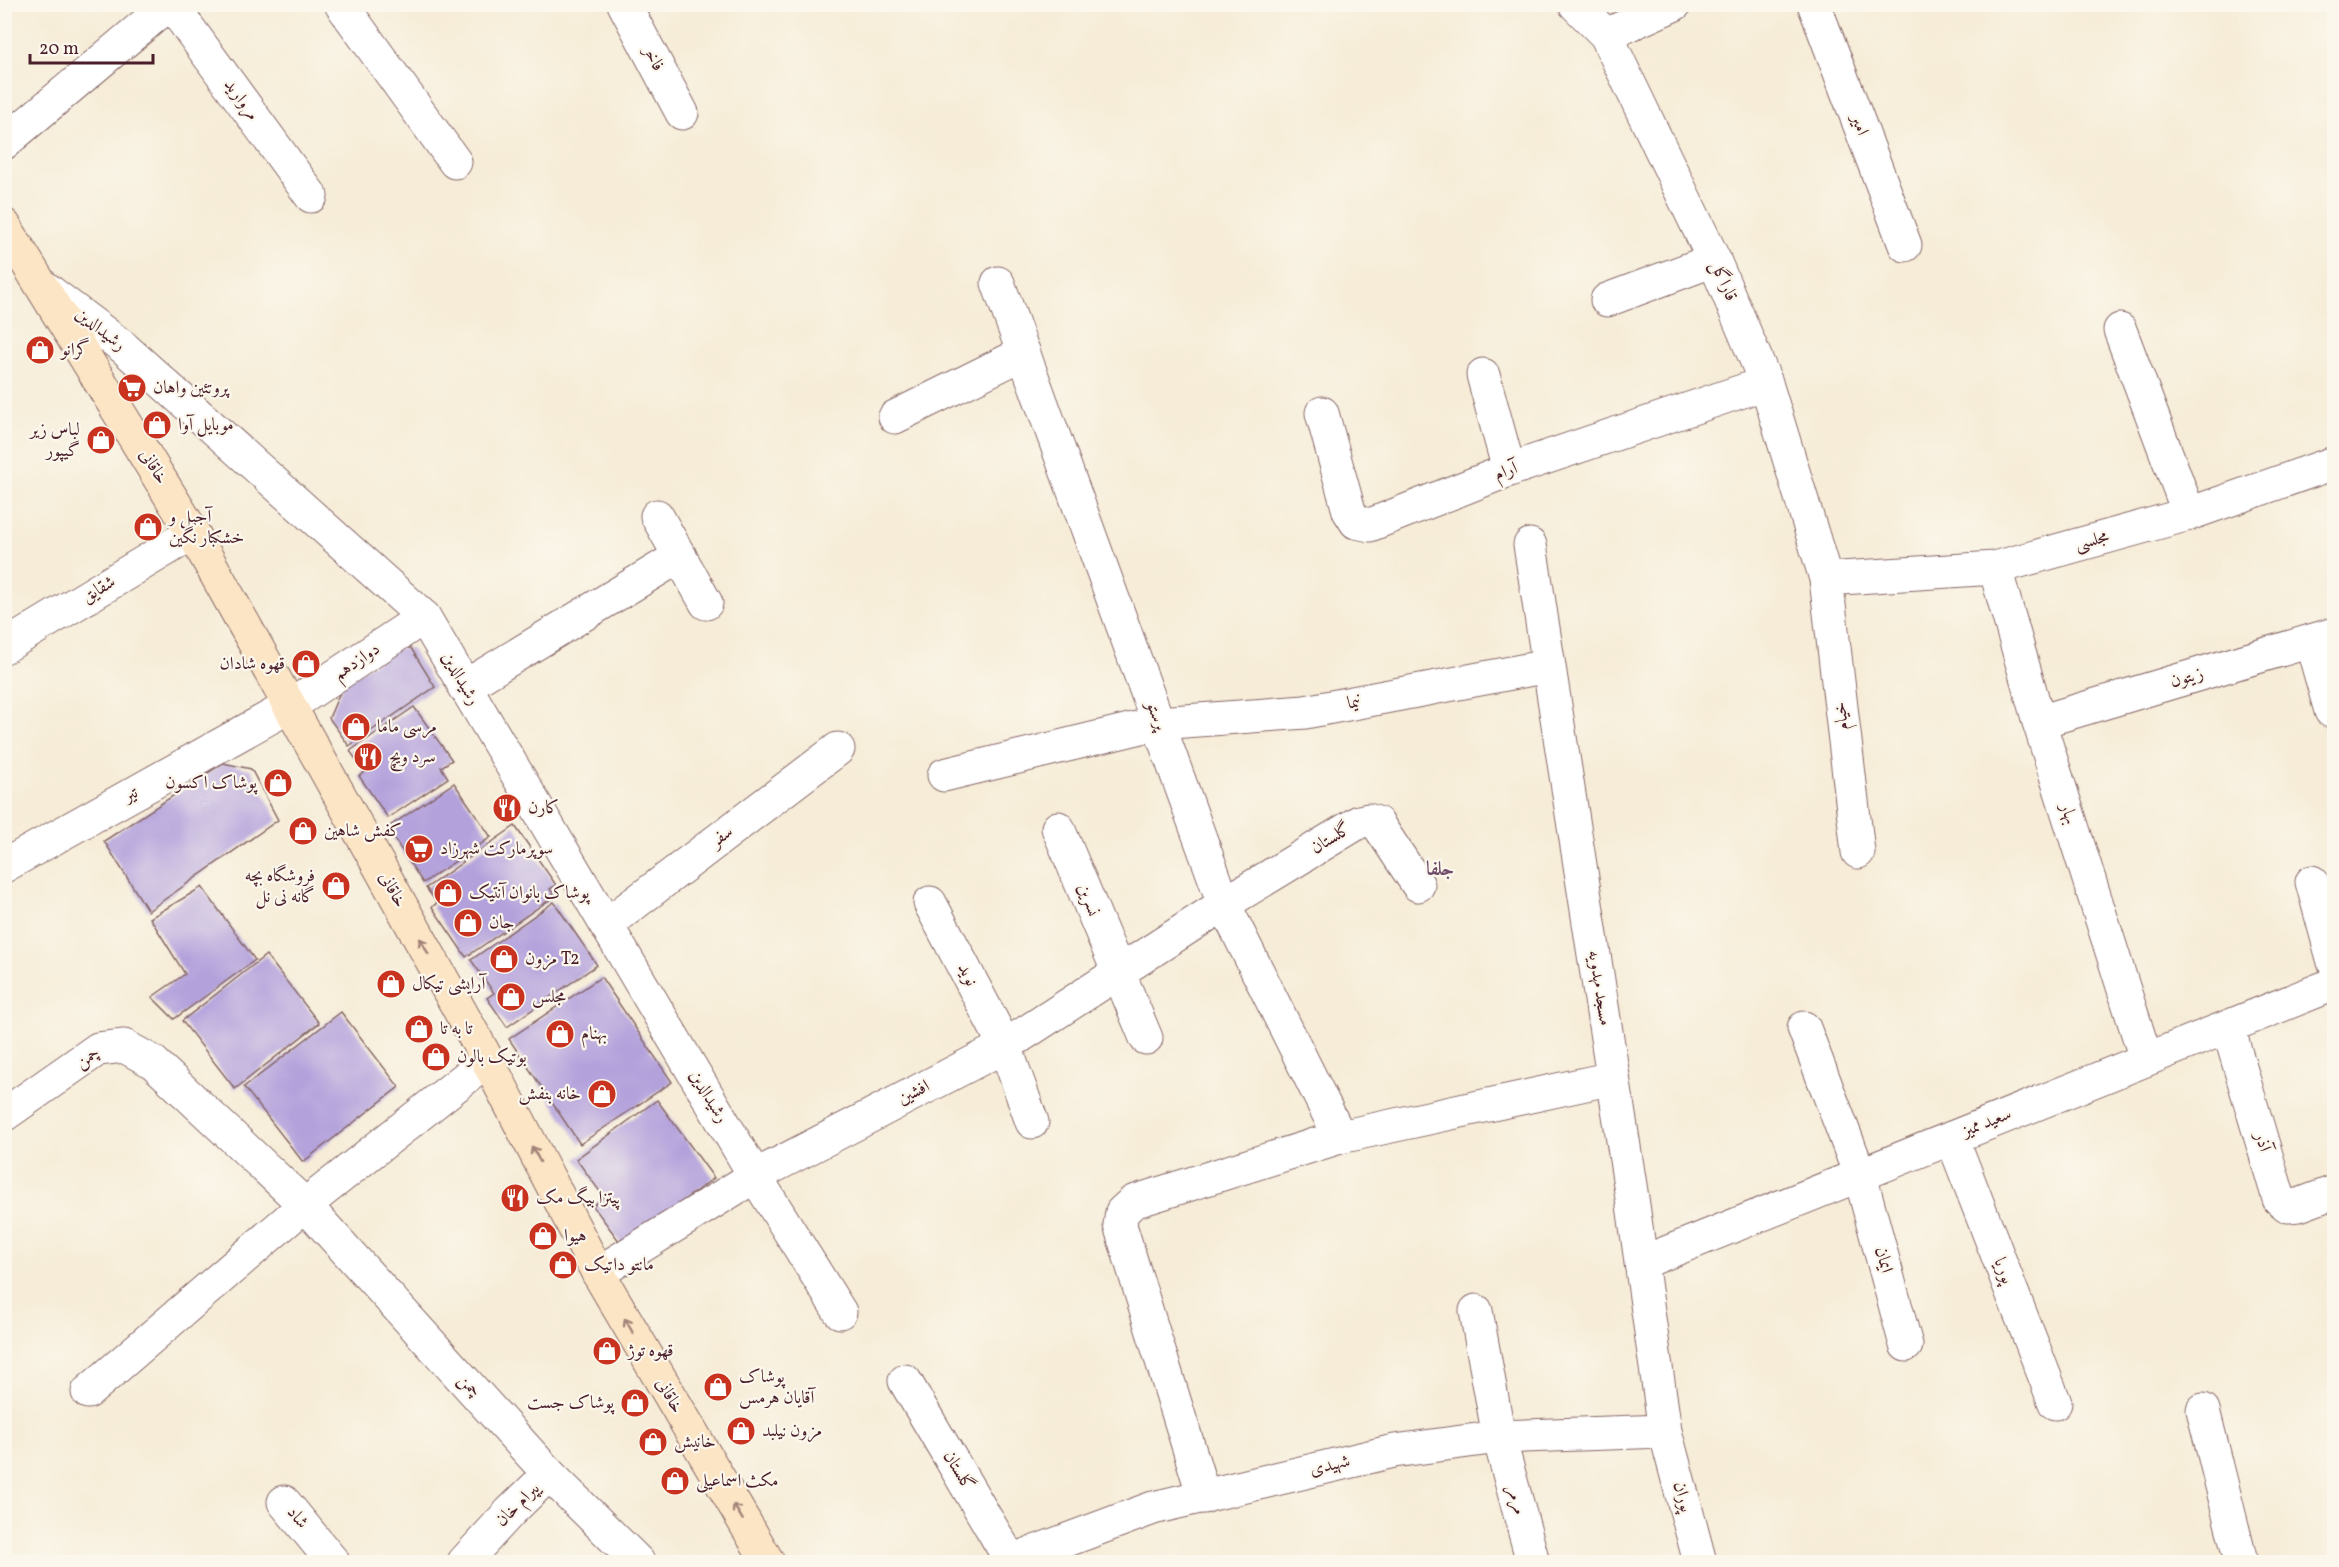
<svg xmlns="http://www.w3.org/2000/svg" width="2339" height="1567" font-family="Vollkorn,Amiri,serif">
	<rect width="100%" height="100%" fill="#fbf7ec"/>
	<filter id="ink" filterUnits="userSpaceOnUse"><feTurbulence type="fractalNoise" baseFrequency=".0167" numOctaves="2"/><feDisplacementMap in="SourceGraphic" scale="12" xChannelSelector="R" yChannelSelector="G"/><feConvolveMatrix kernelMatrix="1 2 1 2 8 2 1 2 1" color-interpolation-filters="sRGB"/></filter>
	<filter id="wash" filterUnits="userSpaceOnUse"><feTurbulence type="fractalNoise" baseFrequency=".008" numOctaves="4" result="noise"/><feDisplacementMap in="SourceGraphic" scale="24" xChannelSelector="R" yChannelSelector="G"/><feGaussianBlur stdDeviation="1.35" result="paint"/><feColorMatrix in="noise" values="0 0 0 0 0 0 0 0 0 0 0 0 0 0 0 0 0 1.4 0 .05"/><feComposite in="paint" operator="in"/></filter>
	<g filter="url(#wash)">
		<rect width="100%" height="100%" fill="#f6ecd7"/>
		<g id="blocks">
			<!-- building -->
			<g fill="#b3a1dc">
				<path d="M397,648H411L435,687L349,746L329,718L344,683Z"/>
				<path d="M414,707L452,760L441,767L448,778L388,818L359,776L365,772L350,751Z"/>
				<path d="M223,763L251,769L278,820L148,911L104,841Z"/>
				<path d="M454,783L491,837L423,883L387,828Z"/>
				<path d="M515,826L556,885L550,889L555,896L466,957L432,907L437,903L426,888Z"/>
				<path d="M202,887L255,960L174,1019L152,997L185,974L150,918Z"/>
				<path d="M554,902L597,965L507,1027L487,998L494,993L471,960Z"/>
				<path d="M266,955L319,1023L235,1089L182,1021Z"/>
				<path d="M601,977L672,1082L580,1144L509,1039Z"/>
				<path d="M341,1012L399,1087L303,1162L244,1087Z"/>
				<path d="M657,1100L714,1178L622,1245L593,1206L604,1197L576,1159Z"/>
			</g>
		</g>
	</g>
	<g filter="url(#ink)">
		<use href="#blocks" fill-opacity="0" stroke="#866767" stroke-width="1.5"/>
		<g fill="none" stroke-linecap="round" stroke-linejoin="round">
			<!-- street casing -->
			<g stroke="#866767" stroke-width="35">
				<g id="street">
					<path d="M171,4L311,196"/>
					<path d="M341,4L455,162"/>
					<path d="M624,4L682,113"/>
					<path d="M1575,4L1606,35L1714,260L1766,383L1826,579L1858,852"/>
					<path d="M1814,4L1905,245"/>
					<path d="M1606,35L1675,4"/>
					<path d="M4,143L169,4"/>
					<path d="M998,283L1224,904L1340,1137"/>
					<path d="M41,285L123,347L424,617L755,1176L840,1312"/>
					<path d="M1607,300L1714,260"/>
					<path d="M2120,330L2189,514"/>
					<path d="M1483,375L1509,470"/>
					<path d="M1322,413L1349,511L1356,522L1370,525L1509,470L1766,383"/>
					<path d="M895,417L1024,353"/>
					<path d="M657,516L706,603"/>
					<path d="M1530,545L1632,1198L1665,1431L1700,1562"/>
					<path d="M1995,568L2039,722L2146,1059"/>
					<path d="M1826,579L1995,568L2189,514L2334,463"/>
					<path d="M2311,641L2331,711"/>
					<path d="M4,647L193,533"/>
					<path d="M464,687L680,556"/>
					<path d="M2039,722L2334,634"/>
					<path d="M944,775L1158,723L1305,712L1548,666"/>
					<path d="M1058,828L1146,1038"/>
					<path d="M4,866L290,706L424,617"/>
					<path d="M2312,882L2334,962"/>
					<path d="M930,903L1005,1046L1032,1122"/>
					<path d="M606,925L838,749"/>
					<path d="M2228,1027L2279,1199L2288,1206L2299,1205L2334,1192"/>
					<path d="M1804,1028L1860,1175L1906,1345"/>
					<path d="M4,1115L98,1049L124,1046L153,1062L305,1205L549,1474L638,1562"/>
					<path d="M1952,1138L2055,1403"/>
					<path d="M1641,1263L2334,984"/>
					<path d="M598,1273L755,1176L1005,1046L1224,904L1359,822L1368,820L1377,823L1418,885"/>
					<path d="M1476,1311L1499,1437L1533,1562"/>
					<path d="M905,1381L1011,1561"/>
					<path d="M88,1392L305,1205L487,1061"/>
					<path d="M2203,1410L2241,1562"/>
					<path d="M1204,1497L1120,1225L1122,1212L1133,1202L1340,1137L1613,1078"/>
					<path d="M284,1502L333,1562"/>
					<path d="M464,1562L510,1512L549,1474"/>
					<path d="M1008,1562L1153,1508L1394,1451L1499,1437L1665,1431"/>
				</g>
			</g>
			<!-- secondary casing -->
			<g stroke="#866767" stroke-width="35">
				<path id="secondary" d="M4,225L193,533L483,1052L598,1273L768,1562"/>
			</g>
			<!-- street -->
			<use href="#street" stroke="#fff" stroke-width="33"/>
			<!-- secondary -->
			<use href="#secondary" stroke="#fce5c4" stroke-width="33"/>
		</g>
		<!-- one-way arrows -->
		<defs><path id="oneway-shaft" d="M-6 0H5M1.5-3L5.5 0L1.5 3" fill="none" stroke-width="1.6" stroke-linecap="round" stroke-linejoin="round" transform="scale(1.5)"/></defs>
		<g stroke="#a38278">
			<use href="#oneway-shaft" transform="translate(424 946) rotate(-119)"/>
			<use href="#oneway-shaft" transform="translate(536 1154) rotate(-118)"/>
			<use href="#oneway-shaft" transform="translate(629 1326) rotate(-120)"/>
			<use href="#oneway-shaft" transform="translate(738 1512) rotate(-121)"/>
		</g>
	</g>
	<!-- icons -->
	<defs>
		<g id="shop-disc" transform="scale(1.5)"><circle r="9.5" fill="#c8321e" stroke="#fbf7ec"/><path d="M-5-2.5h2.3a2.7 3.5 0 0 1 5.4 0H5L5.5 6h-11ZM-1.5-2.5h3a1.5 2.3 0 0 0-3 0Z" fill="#fff"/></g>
		<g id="supermarket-disc" transform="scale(1.5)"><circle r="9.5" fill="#c8321e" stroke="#fbf7ec"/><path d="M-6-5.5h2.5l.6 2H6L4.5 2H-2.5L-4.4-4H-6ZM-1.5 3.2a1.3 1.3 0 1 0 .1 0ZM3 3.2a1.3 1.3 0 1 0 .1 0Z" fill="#fff"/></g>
		<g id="restaurant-disc" transform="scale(1.5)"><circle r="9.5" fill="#c8321e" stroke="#fbf7ec"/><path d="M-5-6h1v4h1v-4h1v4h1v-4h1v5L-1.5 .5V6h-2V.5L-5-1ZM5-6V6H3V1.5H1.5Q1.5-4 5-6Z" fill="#fff"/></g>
	</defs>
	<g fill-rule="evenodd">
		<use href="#shop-disc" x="40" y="350"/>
		<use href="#supermarket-disc" x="132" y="388"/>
		<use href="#shop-disc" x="157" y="425"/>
		<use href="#shop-disc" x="101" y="440"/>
		<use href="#shop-disc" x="148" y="527"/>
		<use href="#shop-disc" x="306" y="664"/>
		<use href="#shop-disc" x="356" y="727"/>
		<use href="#restaurant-disc" x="368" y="757"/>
		<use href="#shop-disc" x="278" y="783"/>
		<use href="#restaurant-disc" x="507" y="808"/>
		<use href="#shop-disc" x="303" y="831"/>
		<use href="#supermarket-disc" x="419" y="849"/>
		<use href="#shop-disc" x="336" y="886"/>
		<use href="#shop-disc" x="448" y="893"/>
		<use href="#shop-disc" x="468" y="923"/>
		<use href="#shop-disc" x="504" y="959"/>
		<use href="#shop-disc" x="391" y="984"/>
		<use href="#shop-disc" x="511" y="997"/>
		<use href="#shop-disc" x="419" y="1029"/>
		<use href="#shop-disc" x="560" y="1034"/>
		<use href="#shop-disc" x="436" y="1057"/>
		<use href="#shop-disc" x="602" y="1094"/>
		<use href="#restaurant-disc" x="515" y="1198"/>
		<use href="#shop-disc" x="543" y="1236"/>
		<use href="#shop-disc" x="563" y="1265"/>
		<use href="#shop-disc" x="607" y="1351"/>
		<use href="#shop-disc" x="718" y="1387"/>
		<use href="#shop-disc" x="635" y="1403"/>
		<use href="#shop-disc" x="741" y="1431"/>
		<use href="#shop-disc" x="653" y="1442"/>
		<use href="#shop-disc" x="675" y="1481"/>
	</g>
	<g text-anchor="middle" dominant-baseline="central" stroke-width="4.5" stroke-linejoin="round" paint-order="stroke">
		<!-- street labels -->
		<g font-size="18" fill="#4a1f2b" stroke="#fbf7ec">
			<text transform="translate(653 59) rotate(62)">فاخر</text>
			<text transform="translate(241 100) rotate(54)">مروارید</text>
			<text transform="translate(1859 125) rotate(69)">امیر</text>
			<text transform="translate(1723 281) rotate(66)">قاراگل</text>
			<text transform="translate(100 330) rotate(38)">رشیدالدین</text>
			<text transform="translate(153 467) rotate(58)">خاقانی</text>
			<text transform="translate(1506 472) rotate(-20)">آرام</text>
			<text transform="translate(2092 541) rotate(-15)">مجلسی</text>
			<text transform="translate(99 590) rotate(-31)">شقایق</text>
			<text transform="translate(357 662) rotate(-34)">دوازدهم</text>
			<text transform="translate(2187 678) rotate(-16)">زیتون</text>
			<text transform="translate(460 679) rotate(60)">رشیدالدین</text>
			<text transform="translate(1354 703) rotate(-11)">نیما</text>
			<text transform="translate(1156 716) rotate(70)">پرستو</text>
			<text transform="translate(1842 716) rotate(-97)">خیام</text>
			<text transform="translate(131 795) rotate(-29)">تیر</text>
			<text transform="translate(2068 814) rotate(72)">بهار</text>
			<text transform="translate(722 837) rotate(-37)">سفر</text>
			<text transform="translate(1331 839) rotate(-31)">گلستان</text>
			<text transform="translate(392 890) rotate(61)">خاقانی</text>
			<text transform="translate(1088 900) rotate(68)">نسرین</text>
			<text transform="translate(967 975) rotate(63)">نوید</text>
			<text transform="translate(1599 988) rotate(81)">مسجد مهدویه</text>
			<text transform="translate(88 1058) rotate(-30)">چمن</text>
			<text transform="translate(914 1093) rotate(-27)">افشین</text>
			<text transform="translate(708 1097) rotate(59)">رشیدالدین</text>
			<text transform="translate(1987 1123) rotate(-22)">سعید ممیز</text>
			<text transform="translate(2262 1142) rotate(73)">آذر</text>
			<text transform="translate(1883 1260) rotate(75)">ایمان</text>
			<text transform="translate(2003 1271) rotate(69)">پوریا</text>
			<text transform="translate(469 1386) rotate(48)">چمن</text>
			<text transform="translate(669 1396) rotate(60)">خاقانی</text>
			<text transform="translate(1330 1466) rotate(-14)">شهیدی</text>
			<text transform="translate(958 1471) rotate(59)">گلستان</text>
			<text transform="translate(1682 1497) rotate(75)">پوران</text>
			<text transform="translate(1516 1500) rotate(75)">مرمر</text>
			<text transform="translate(518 1505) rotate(-45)">یپرام خان</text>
			<text transform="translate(297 1518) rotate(51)">شاد</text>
		</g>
		<!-- poi labels -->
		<g font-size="18" fill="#4a1f2b" stroke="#fbf7ec" text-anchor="start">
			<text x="61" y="350">گرانو</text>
			<text x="153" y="388">پروتئین واهان</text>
			<text x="178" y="425">موبایل آوا</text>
			<text x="80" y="430" text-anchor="end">لباس زیر<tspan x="80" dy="21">گیپور</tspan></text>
			<text x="169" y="517">آجیل و<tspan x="169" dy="21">خشکبار نگین</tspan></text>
			<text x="285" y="664" text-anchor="end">قهوه شادان</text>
			<text x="377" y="727">مرسی ماما</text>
			<text x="389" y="757">سرد ویچ</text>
			<text x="257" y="783" text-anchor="end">پوشاک اکسون</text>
			<text x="528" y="808">کارن</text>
			<text x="324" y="831">کفش شاهین</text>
			<text x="440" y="849">سوپرمارکت شهرزاد</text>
			<text x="315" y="876" text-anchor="end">فروشگاه بچه<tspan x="315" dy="21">گانه نی نل</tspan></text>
			<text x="469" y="893">پوشاک بانوان آنتیک</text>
			<text x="489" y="923">جان</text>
			<text x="525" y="959">مزون T2</text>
			<text x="412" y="984">آرایشی تیکال</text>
			<text x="532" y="997">مجلس</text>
			<text x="440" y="1029">تا به تا</text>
			<text x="581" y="1034">بهنام</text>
			<text x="457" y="1057">بوتیک بالون</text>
			<text x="581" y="1094" text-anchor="end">خانه بنفش</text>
			<text x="536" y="1198">پیتزا بیگ مک</text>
			<text x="564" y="1236">هیوا</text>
			<text x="584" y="1265">مانتو داتیک</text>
			<text x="628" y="1351">قهوه توژ</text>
			<text x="739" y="1377">پوشاک<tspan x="739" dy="21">آقایان هرمس</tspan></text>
			<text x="614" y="1403" text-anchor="end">پوشاک جست</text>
			<text x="762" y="1431">مزون نیلبد</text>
			<text x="674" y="1442">خانیش</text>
			<text x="696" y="1481">مکث اسماعیلی</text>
		</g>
		<!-- neighbourhood labels -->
		<g font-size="20" font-weight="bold" fill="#6f4c69" stroke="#fbf7ec">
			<text x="1440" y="870">جلفا</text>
		</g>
	</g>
	<!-- margin -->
	<rect width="2339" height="1567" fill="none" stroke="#fbf7ec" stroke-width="24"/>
	<!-- scale -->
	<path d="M30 54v9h123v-9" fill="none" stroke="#4a1f2b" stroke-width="3"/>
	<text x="39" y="54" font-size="18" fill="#4a1f2b" stroke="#fbf7ec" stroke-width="4.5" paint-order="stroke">20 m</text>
</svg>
